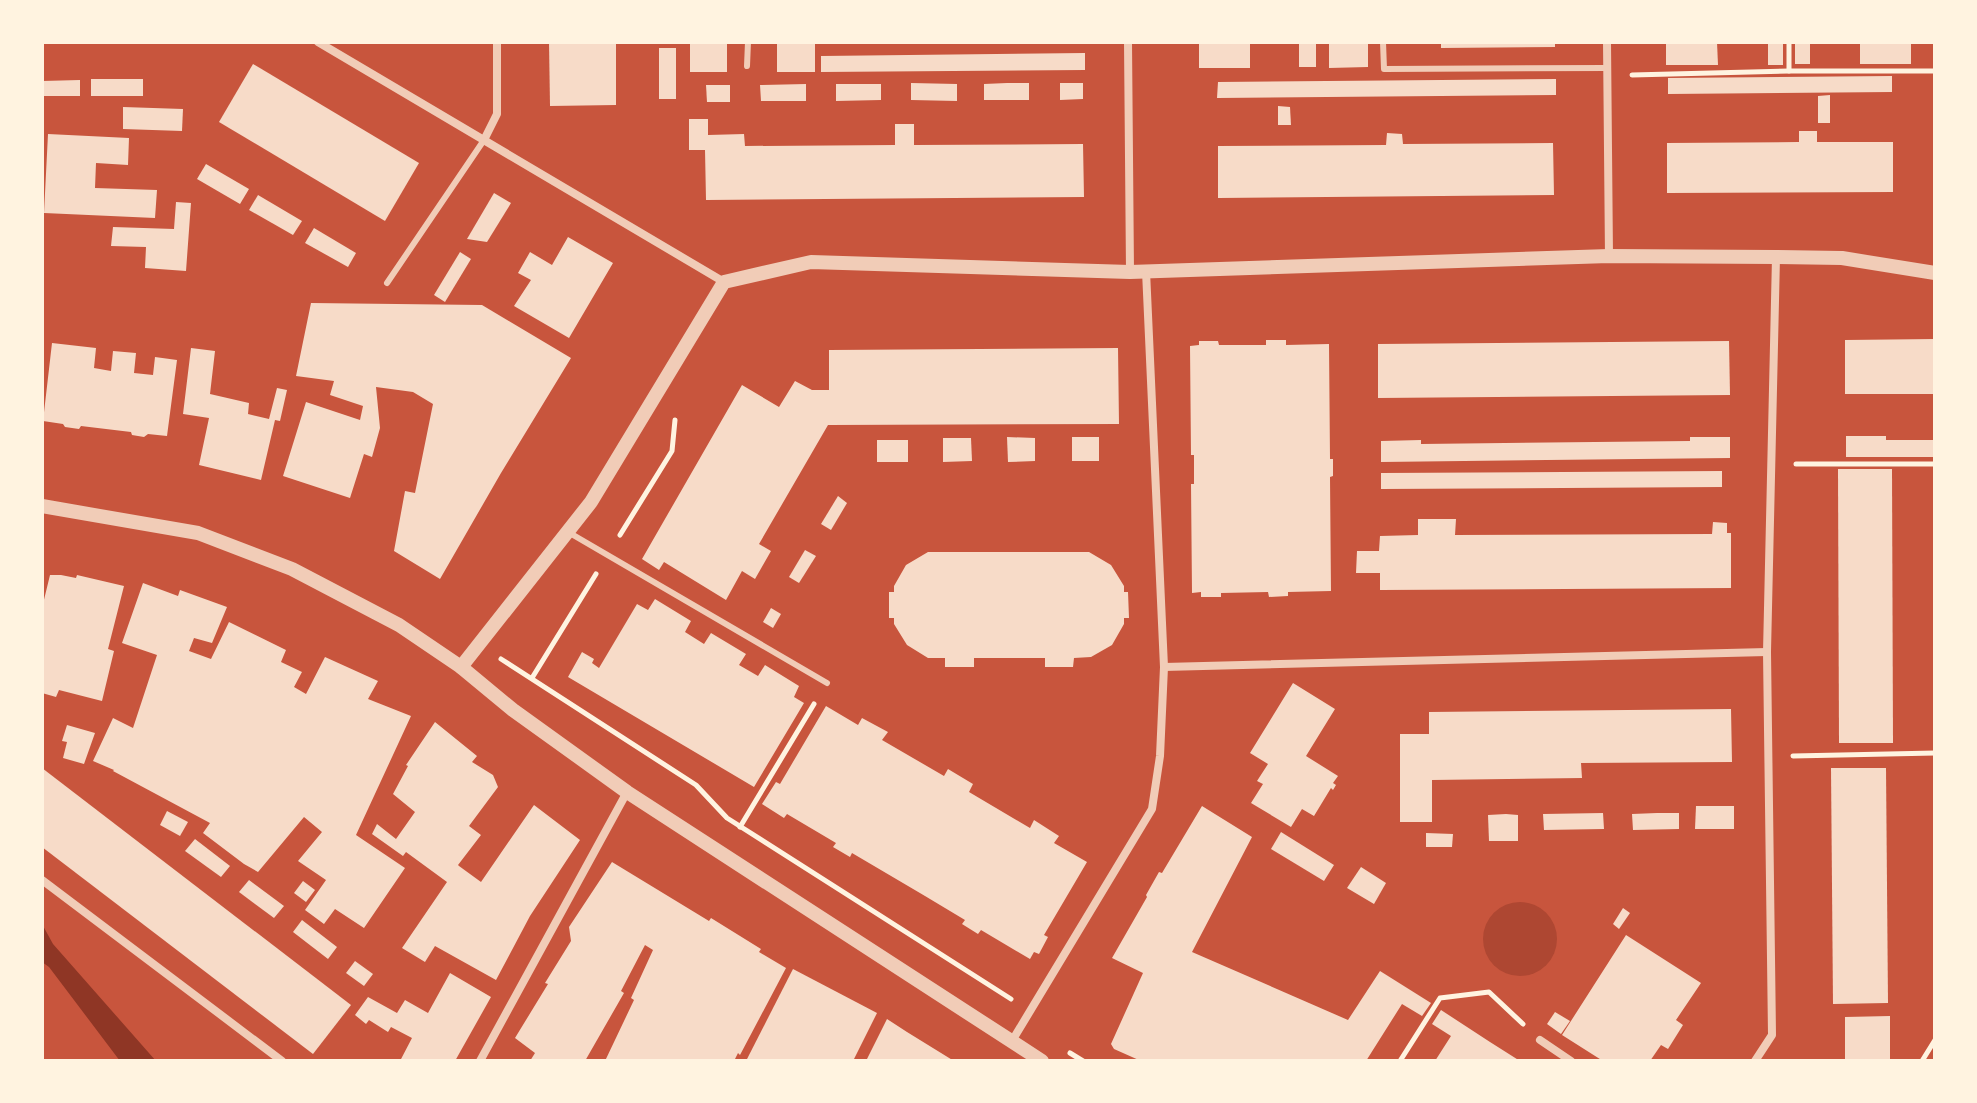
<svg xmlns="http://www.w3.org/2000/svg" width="1977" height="1103" font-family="'Libre Baskerville',serif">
	<rect width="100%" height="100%" fill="#c8553d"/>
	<!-- green -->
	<circle fill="#ae4732" cx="1520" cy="939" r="37"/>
	<!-- water -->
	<path fill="#8f3625" d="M42,924L53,944L156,1061H120L49,967L42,962Z"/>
	<!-- building -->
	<g fill="#f7dbc8">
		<path d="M549,42H616V105L550,106Z"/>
		<rect x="690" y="42" width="37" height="30"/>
		<rect x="777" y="42" width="38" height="30"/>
		<rect x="1199" y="42" width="51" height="26"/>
		<rect x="1299" y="42" width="17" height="25"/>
		<path d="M1329,42H1368V67L1329,68Z"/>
		<path d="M1441,42H1555V47L1441,48Z"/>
		<path d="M1666,42H1717L1718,65H1666Z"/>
		<rect x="1768" y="42" width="15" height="23"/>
		<rect x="1795" y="42" width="15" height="22"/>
		<rect x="1860" y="42" width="51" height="22"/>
		<rect x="659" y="48" width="17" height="51"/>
		<path d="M1085,53V70L821,72V56Z"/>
		<path d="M253,64L419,163L385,221L219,122Z"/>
		<path d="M1892,76V92L1668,94V78Z"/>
		<rect x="91" y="79" width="52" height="17"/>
		<path d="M1556,79V95L1217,98L1218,82Z"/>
		<path d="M80,80V96H42V81Z"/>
		<path d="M911,83L957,84V101L911,100Z"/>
		<path d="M1007,83H1029V100H984V84Z"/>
		<path d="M1060,83H1083V99L1060,100Z"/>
		<path d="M806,84V101H761L760,85Z"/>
		<path d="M836,84H881V100L836,101Z"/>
		<path d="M706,85H730V102H707Z"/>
		<path d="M1830,95V123H1818V96Z"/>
		<path d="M1278,106L1290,107L1291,125H1278Z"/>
		<path d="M123,107L183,109L182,131L123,129Z"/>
		<path d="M689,119H708V135L744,134L745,146L895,145V124H914V145L1083,144L1084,197L706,200L705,150H689Z"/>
		<path d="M1799,131H1817V142H1893V192L1667,193V143L1799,142Z"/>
		<path d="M1387,133L1402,134L1403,144L1553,143L1554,195L1218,198V146L1386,145Z"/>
		<path d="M48,134L129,138L128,165L96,163L95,188L157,190L155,218L44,213Z"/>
		<path d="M206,164L249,189L240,204L197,179Z"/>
		<path d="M494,193L511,203L487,242L467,239Z"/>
		<path d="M258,195L302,221L293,235L249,210Z"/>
		<path d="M176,202L191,203L186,271L145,268L146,247L111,246L113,227L174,229Z"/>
		<path d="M314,228L356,253L348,267L305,243Z"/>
		<path d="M568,237L613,263L569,338L514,306L531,280L518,273L530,252L552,265Z"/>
		<path d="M460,252L471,259L445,302L434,295Z"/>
		<path d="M311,303L482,305L571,358L501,473L440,579L394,551L405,491L415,493L433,404L413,392L376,387L380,428L372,457L364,454L350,498L283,476L306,402L360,420L363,406L330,395L334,381L296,376Z"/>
		<path d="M1935,339V394H1845V340Z"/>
		<path d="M1266,340H1286V345L1329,344L1330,459H1333V476L1330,477L1331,591L1288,592V596L1269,597L1268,592L1221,593V597H1201V592L1192,593L1191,484H1194V455H1191L1190,346L1199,345V341H1218L1219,345H1266Z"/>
		<path d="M1729,341L1730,395L1378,398V344Z"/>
		<path d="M52,343L96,348L94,368L111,371L113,351L136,353L134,373L153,375L155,357L177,360L167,436L148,434L144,437L132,435L131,432L81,426L79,429L65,427L63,424L43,421Z"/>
		<path d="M191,348L215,351L210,394L249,403L248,414L269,419L277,388L287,390L280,421L275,420L261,480L199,465L209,418L183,414Z"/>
		<path d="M1118,348L1119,424L828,425L759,544L771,551L755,579L742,571L726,600L664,562L659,570L642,559L742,385L779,407L795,381L812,390H829V350Z"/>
		<path d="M1846,436H1886V440H1935V457H1846Z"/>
		<path d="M1007,437L1035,438V461L1008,462Z"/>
		<rect x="1072" y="437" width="27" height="24"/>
		<path d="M1690,437H1730V458L1381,462V441L1421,440V444L1690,441Z"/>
		<path d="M943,438H971L972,461L943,462Z"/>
		<rect x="877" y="440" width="31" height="22"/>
		<path d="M1838,469H1892L1893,743H1839Z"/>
		<path d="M1722,471V487L1381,489V473Z"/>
		<path d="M838,496L847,503L831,530L821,524Z"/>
		<path d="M1418,519H1456L1455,535L1712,534L1713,522L1727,523V533H1731V588L1380,590V573H1356L1357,551H1379L1380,536L1418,535Z"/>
		<path d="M805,550L816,556L799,583L789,577Z"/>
		<path d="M928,552H1089L1111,565L1124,586V592H1128L1129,618H1124V624L1112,645L1091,657L1074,658L1073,667H1045V658H974V667H945V658H928L907,645L894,624V618H889V592H894V586L906,565Z"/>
		<path d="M50,575H61L76,578L77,575L124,586L108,649L114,651L102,701L59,690L56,697L42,693V608Z"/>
		<path d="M143,583L178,596L180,590L227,607L212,643L194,638L189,651L211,659L229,622L286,650L281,662L302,672L294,687L306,694L325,657L378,681L368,699L411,716L356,835L405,868L364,928L335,909L324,924L305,910L326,880L298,861L322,832L304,817L258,872L244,864L203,833L210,823L113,771L114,770L93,761L113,718L133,728L157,655L122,643Z"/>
		<path d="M655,599L691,621L685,632L704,644L711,633L746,654L739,665L758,676L765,665L799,686L794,697L804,703L754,787L568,677L582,652L594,659L592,663L599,668L637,604L648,610Z"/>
		<path d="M771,608L781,614L773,628L763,622Z"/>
		<path d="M1293,683L1335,709L1306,756L1338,776L1333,783L1336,785L1333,790L1331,788L1314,816L1302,809L1291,827L1251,803L1263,784L1257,781L1268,764L1250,753Z"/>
		<path d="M826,706L858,725L862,718L888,732L882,740L944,776L948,769L973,784L969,792L1030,828L1034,820L1059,836L1054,843L1087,862L1044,935L1048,937L1039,954L1034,952L1030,959L981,930L978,934L962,924L965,920L925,896L852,853L850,857L833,847L836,843L787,814L784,818L762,804L776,782L780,784Z"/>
		<path d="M1731,709L1732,762L1581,763L1582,778L1432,780V822H1400V734H1429V712Z"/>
		<path d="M435,722L477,756L472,762L493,775L498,787L469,826L481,835L458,865L459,866L481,882L534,805L580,840L530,916L496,980L435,946L425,962L402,948L447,882L406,852L403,856L372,834L377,824L396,839L415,812L393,794L408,766L406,765Z"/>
		<path d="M67,725L95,733L84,764L63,758L67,742L62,741Z"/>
		<path d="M42,768L351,1005L313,1054L42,847Z"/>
		<path d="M1831,768H1886L1888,1003L1833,1004Z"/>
		<path d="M1202,806L1252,837L1192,952L1348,1020L1380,971L1431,1003L1422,1016L1402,1004L1366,1061H1141L1114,1049L1111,1044L1143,973L1112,958L1147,897L1146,895L1159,872L1162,873Z"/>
		<path d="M1696,806H1734V829H1695Z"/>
		<path d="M167,811L188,822L180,836L160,825Z"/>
		<path d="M1603,813L1604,829L1544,830L1543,814Z"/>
		<path d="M1657,813H1679V829L1633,830L1632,814Z"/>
		<path d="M1506,814L1518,815V841H1489L1488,815Z"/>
		<path d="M1281,832L1334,865L1324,881L1271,849Z"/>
		<path d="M1426,833L1453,834L1452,847H1426Z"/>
		<path d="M195,839L230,866L221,877L185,851Z"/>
		<path d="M612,862L709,921L711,918L761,949L759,952L786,968L740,1055L738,1053L734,1061H605L634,1000L631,998L653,950L645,945L621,991L624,993L585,1061H530L535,1053L515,1038L548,984L545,983L571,941L569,927Z"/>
		<path d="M1361,867L1386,883L1374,904L1347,888Z"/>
		<path d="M249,880L284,906L274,918L239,892Z"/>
		<path d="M303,881L315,890L306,902L294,893Z"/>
		<path d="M1623,908L1630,913L1619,929L1613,924Z"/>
		<path d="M302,920L337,947L328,959L293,932Z"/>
		<path d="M1626,935L1701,983L1676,1020L1683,1025L1668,1049L1661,1045L1650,1061H1603L1562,1035Z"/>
		<path d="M355,961L373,974L364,986L346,973Z"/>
		<path d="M793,969L877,1013L853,1061H746Z"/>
		<path d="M450,973L491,997L455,1061H400L412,1038L391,1027L388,1032L369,1020L366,1024L355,1015L368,997L397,1013L405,1000L428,1013Z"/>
		<path d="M1441,1010L1490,1042L1520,1061H1435L1451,1036L1432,1024Z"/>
		<path d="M1555,1012L1570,1021L1561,1034L1547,1024Z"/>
		<path d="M1890,1016V1059L1845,1060V1017Z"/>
		<path d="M887,1019L907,1032L954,1061H866Z"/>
	</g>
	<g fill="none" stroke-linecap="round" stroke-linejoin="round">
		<!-- path -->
		<g stroke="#fff3e0" stroke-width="5">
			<path d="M1789,42V71"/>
			<path d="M1632,75L1789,71H1935"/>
			<path d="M1796,464H1935"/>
			<path d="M620,535L672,451L675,420"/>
			<path d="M501,659L696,785L727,818L1011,999"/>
			<path d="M532,678L596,574"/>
			<path d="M1793,756L1935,753"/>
			<path d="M740,827L814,704"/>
			<path d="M1070,1053L1083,1061"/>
			<path d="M1400,1061L1440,998L1489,992L1523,1024"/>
			<path d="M1922,1061L1935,1040"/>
		</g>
		<!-- service -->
		<g stroke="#f1ccb7" stroke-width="6">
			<path d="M1383,42L1384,69L1607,68"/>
			<path d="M747,66L748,42"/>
			<path d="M387,283L484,140"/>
			<path d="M568,532L827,683"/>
		</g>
		<!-- minor -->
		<g stroke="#f1ccb7" stroke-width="8">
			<path d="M318,42L724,282"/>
			<path d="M1128,42L1130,272"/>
			<path d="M1607,42L1609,256"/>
			<path d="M484,140L497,114V42"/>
			<path d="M1164,667L1767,652"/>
			<path d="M42,880L282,1061"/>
			<path d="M1540,1040L1571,1061"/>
			<path d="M1012,1041L1152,809L1160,756L1164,667L1146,271"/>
			<path d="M480,1061L627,792"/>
			<path d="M1755,1061L1772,1035L1767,652L1776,257"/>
		</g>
		<!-- tertiary -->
		<g stroke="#f1ccb7" stroke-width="14">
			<path d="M42,506L198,533L292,569L399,625L461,667L513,710L627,792L1042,1061"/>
			<path d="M461,667L591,502L724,282L811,262L1130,272L1609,256L1776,257L1842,258L1935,273"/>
		</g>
	</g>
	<!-- border -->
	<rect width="1977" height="1103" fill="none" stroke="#fff3e0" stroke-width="88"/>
</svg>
